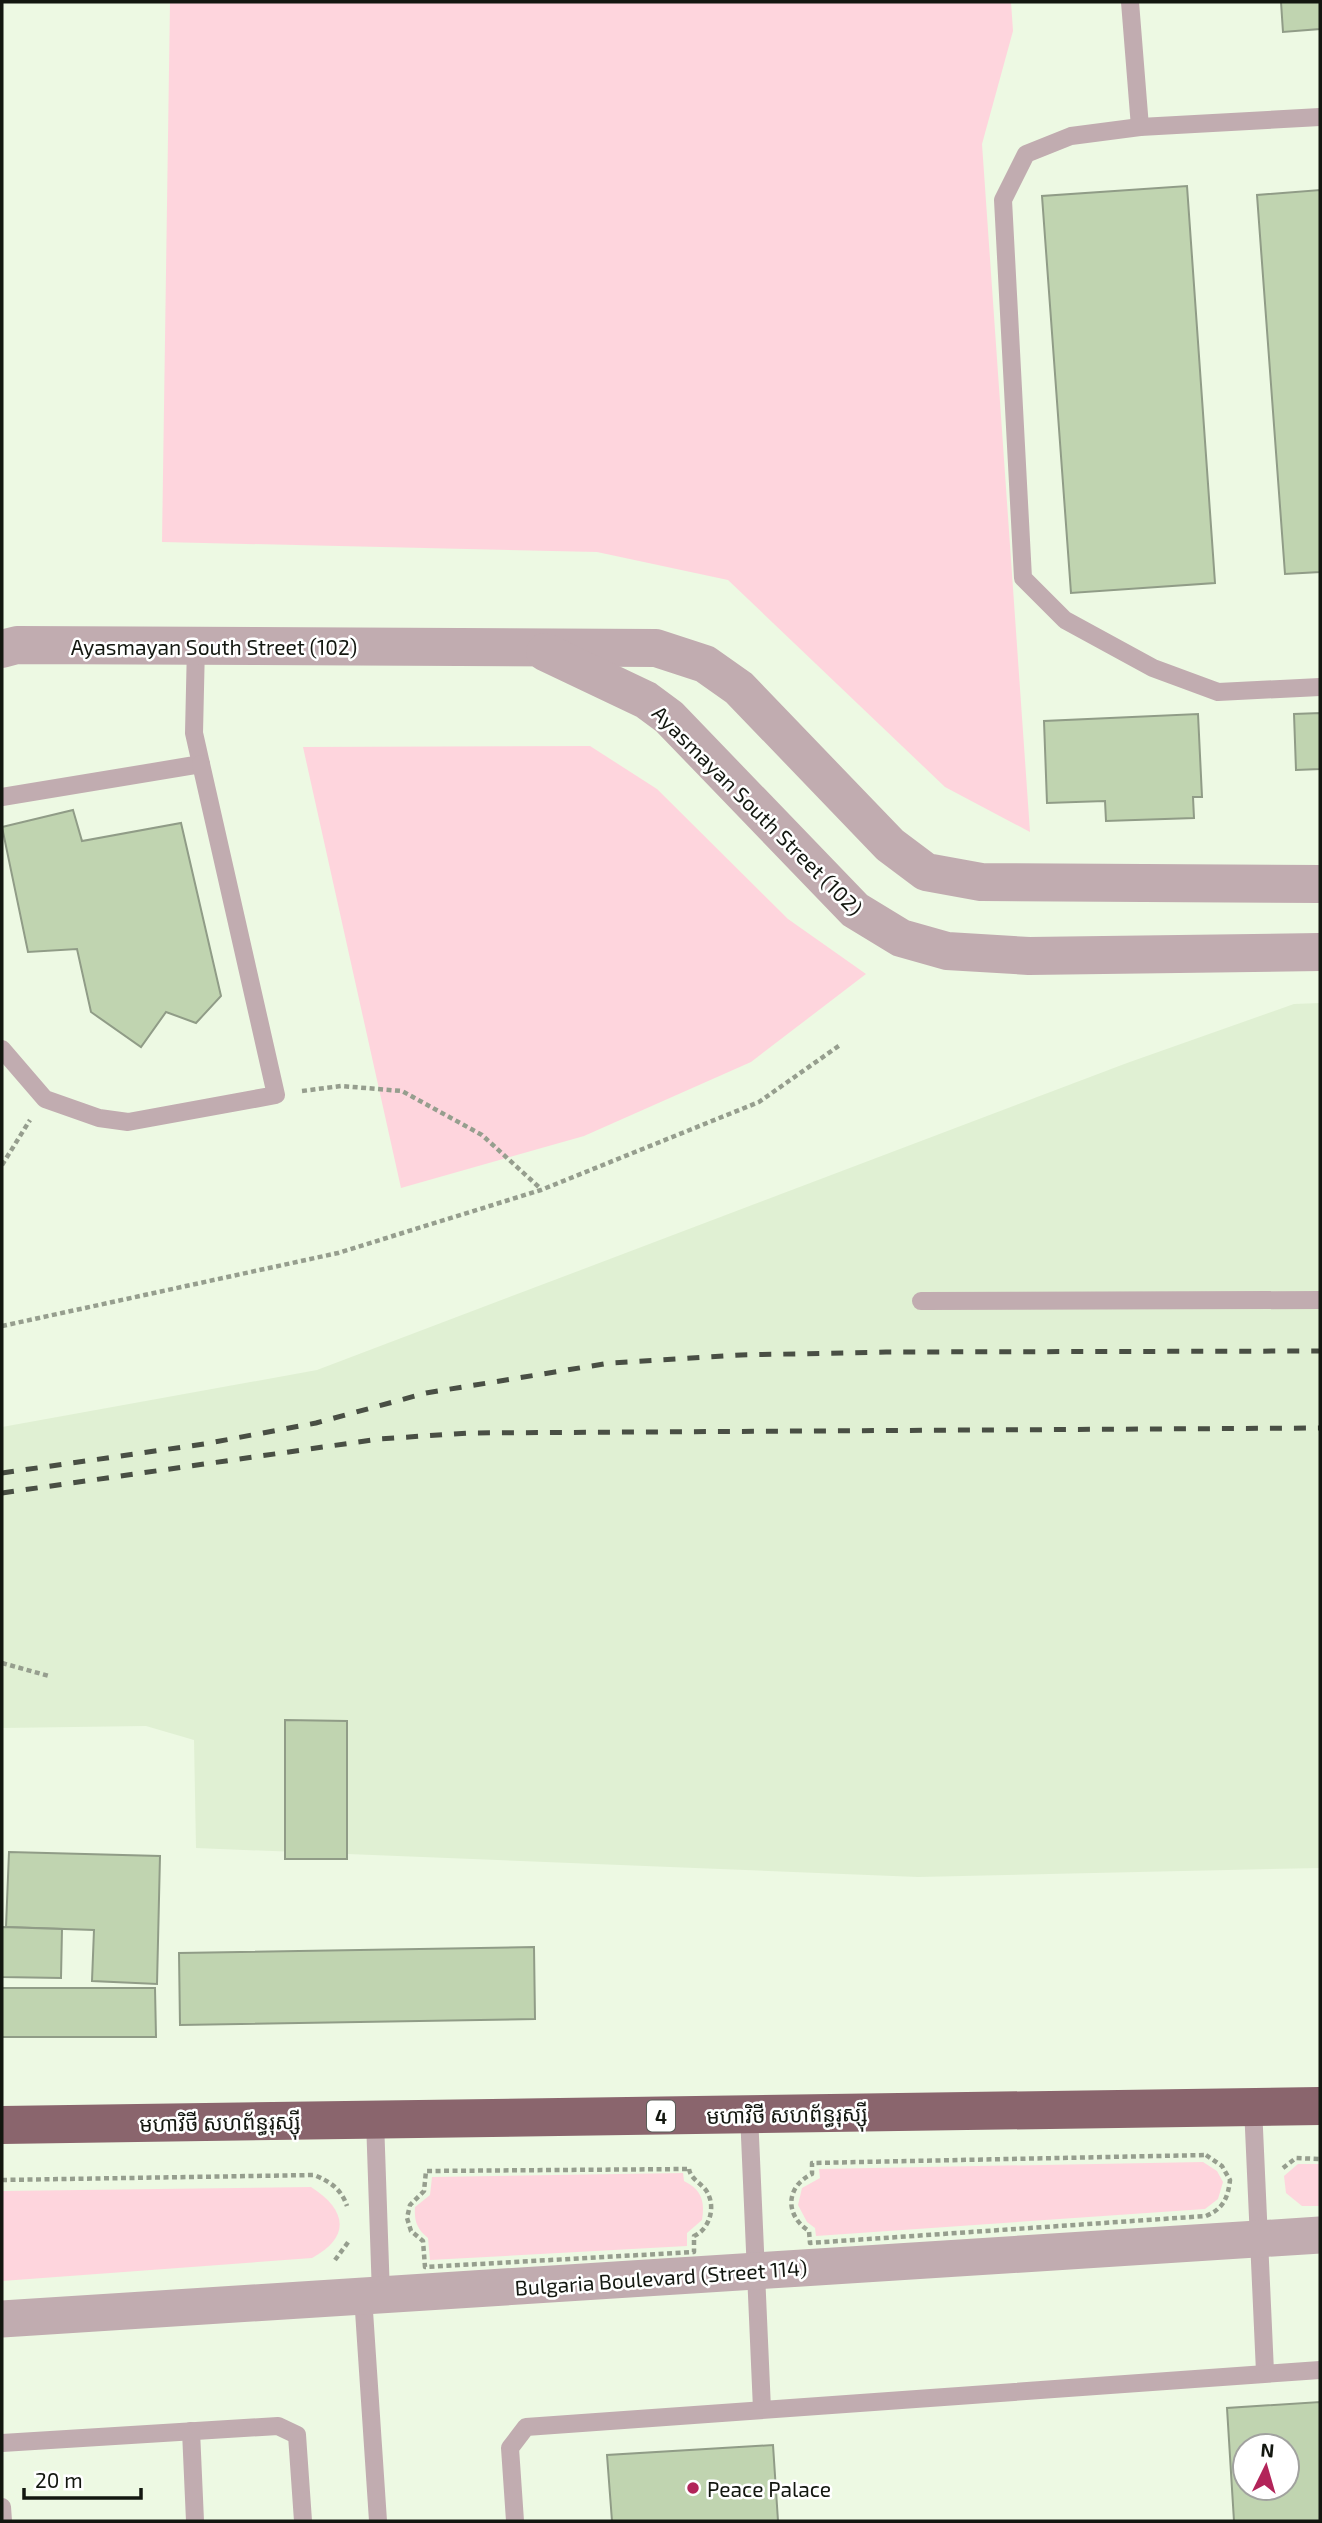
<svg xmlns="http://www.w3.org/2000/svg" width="1322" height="2523" font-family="'Exo 2','Noto Sans Khmer',sans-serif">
	<rect width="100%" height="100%" fill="#edf9e3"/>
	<!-- built -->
	<path fill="#e0f0d3" d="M1320,1003V1868L918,1877L196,1848L194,1740L146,1726L2,1728V1427L317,1370L1127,1063L1294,1004Z"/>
	<!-- green -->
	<g fill="#fed5dd">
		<path d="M170,2H1011L1013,31L982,144L1030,832L945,787L728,580L597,552L162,542Z"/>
		<path d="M590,746L657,789L788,919L866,974L751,1062L584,1136L401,1188L303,747Z"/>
		<path d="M1203,2162L1217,2171L1223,2182L1218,2199L1205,2209L816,2236L815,2228L807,2222L798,2205L802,2188L820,2178L819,2169Z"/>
		<path d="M1298,2164H1320V2206H1302L1286,2193L1284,2176Z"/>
		<path d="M683,2173L684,2181C702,2190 705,2201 702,2220L687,2233V2246L430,2260L428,2238C417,2229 414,2221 415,2207L430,2195L432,2177Z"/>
		<path d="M311,2187C346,2209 352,2237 312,2258L2,2281V2191Z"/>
	</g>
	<!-- building -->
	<g fill="#c0d4b0" stroke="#909c87" stroke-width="2" fill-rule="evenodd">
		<path d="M1281,2H1320V29L1283,32Z"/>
		<path d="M1187,186L1215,583L1071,593L1042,196Z"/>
		<path d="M1320,190V572L1285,574L1257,195Z"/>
		<path d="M1320,713V769L1296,770L1294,714Z"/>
		<path d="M1198,714L1202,797H1193L1194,818L1106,821L1105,801L1047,803L1044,721Z"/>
		<path d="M73,810L82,841L181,823L221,996L196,1023L166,1012L141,1047L91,1012L77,949L28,952L2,827Z"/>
		<path d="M285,1720L347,1721V1859H285Z"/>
		<path d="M9,1852L160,1856L157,1984L92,1981L94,1930L6,1927Z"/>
		<path d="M2,1927L62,1929L61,1978L2,1977Z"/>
		<path d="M534,1947L535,2019L180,2025L179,1953Z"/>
		<path d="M2,1988H155L156,2037H2Z"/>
		<path d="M1320,2402V2521H1234L1227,2408ZM1245,2446H1287V2488H1245Z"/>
		<path d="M773,2445L778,2521H612L607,2455Z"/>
	</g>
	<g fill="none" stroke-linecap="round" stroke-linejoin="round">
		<!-- path -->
		<g stroke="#969e8e" stroke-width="4.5" stroke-dasharray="5 3.5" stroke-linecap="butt">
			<path d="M302,1091L341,1086L402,1091L482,1135L541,1189"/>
			<path d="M2,1165L30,1120"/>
			<path d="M2,1326L338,1253L541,1190L759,1102L840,1045"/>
			<path d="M2,1663L49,1676"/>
			<path d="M1206,2155L1222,2166L1230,2180C1228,2198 1223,2209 1206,2216L810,2243L809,2231C784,2215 786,2186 812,2174V2163Z"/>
			<path d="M1283,2168L1296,2158L1320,2159"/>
			<path d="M689,2169C691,2181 705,2184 709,2196C715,2211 708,2230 694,2236V2252L425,2267L423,2241L411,2231L407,2218L410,2205L424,2191L426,2171Z"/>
			<path d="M2,2180L314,2175C331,2182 341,2189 347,2206"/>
			<path d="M335,2260L349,2241"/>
		</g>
		<!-- service -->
		<g stroke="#c1acb0" stroke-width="18">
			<path d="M1130,2L1140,127"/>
			<path d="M1320,117L1140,127L1071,136L1026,154L1003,200L1023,578L1065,620L1153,668L1218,692L1320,687"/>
			<path d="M2,797L201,764L194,733L196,645"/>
			<path d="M2,1049L45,1099L99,1118L128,1122L276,1095L201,764"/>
			<path d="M921,1301L1320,1300"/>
			<path d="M1253,2107L1265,2372"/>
			<path d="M749,2114L762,2409"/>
			<path d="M375,2120L381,2295"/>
			<path d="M363,2296L378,2521"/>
			<path d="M191,2431L195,2521"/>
			<path d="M2,2443L278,2426L297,2435L303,2521"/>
			<path d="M2,2507L3,2521"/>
			<path d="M515,2521L510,2448L526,2427L1320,2370"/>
		</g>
		<!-- minor -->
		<path stroke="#c1acb0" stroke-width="37" d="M2,2319L1320,2235"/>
		<!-- tertiary -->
		<g stroke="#c1acb0" stroke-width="38">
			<path d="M2,649L17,645L656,648L705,664L739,688L890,845L926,872L981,882L1320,884"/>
			<path d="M545,652L646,700L669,717L855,910L901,938L947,951L1029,956L1320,952"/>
		</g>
		<!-- trunk -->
		<path stroke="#8a656d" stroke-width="38" d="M2,2125L1320,2106"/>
		<!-- rail -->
		<g stroke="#494f44" stroke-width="5" stroke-dasharray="12 12" stroke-linecap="butt">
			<path d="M2,1473L204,1444L316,1423L426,1393L610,1363L741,1355L886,1352L1320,1351"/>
			<path d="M2,1493L379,1439L468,1433L1320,1428"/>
		</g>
	</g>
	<!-- markers -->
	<circle fill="#b22459" stroke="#fff" stroke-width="2.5" cx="693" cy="2488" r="7"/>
	<g text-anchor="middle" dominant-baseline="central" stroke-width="5" stroke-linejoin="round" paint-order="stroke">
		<!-- shield labels -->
		<rect fill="#fff" stroke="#5a5d58" stroke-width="2" x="647" y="2100.5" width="28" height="31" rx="5"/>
		<g font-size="19" font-weight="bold" fill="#131710">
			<text x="661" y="2116">4</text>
		</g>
		<!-- street labels -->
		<g font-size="21" fill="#131710" stroke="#fff">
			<text x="214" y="646">Ayasmayan South Street (102)</text>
			<text transform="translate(758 810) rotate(45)">Ayasmayan South Street (102)</text>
			<text transform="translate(787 2114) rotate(-1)">មហាវិថី សហព័ន្ធរុស្ស៊ី</text>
			<text transform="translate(220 2122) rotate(-1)">មហាវិថី សហព័ន្ធរុស្ស៊ី</text>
			<text transform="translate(661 2277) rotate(-4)">Bulgaria Boulevard (Street 114)</text>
		</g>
		<!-- poi labels -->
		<g font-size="21" fill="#131710" stroke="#fff" text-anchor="start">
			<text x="707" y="2488">Peace Palace</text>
		</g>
	</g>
	<!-- border -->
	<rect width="1322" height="2523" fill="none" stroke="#131710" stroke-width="7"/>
	<!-- north arrow -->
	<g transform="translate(1266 2467) rotate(5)"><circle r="33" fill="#ffffff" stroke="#a1a29f" stroke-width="2"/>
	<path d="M0-5L12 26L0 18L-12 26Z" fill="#b22459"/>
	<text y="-10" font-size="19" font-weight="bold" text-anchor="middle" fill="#131710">N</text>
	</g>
	<!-- scale -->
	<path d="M24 2488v10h117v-10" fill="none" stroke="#131710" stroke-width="3.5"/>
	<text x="35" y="2488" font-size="21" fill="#131710" stroke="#ffffff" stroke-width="5" paint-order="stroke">20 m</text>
</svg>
